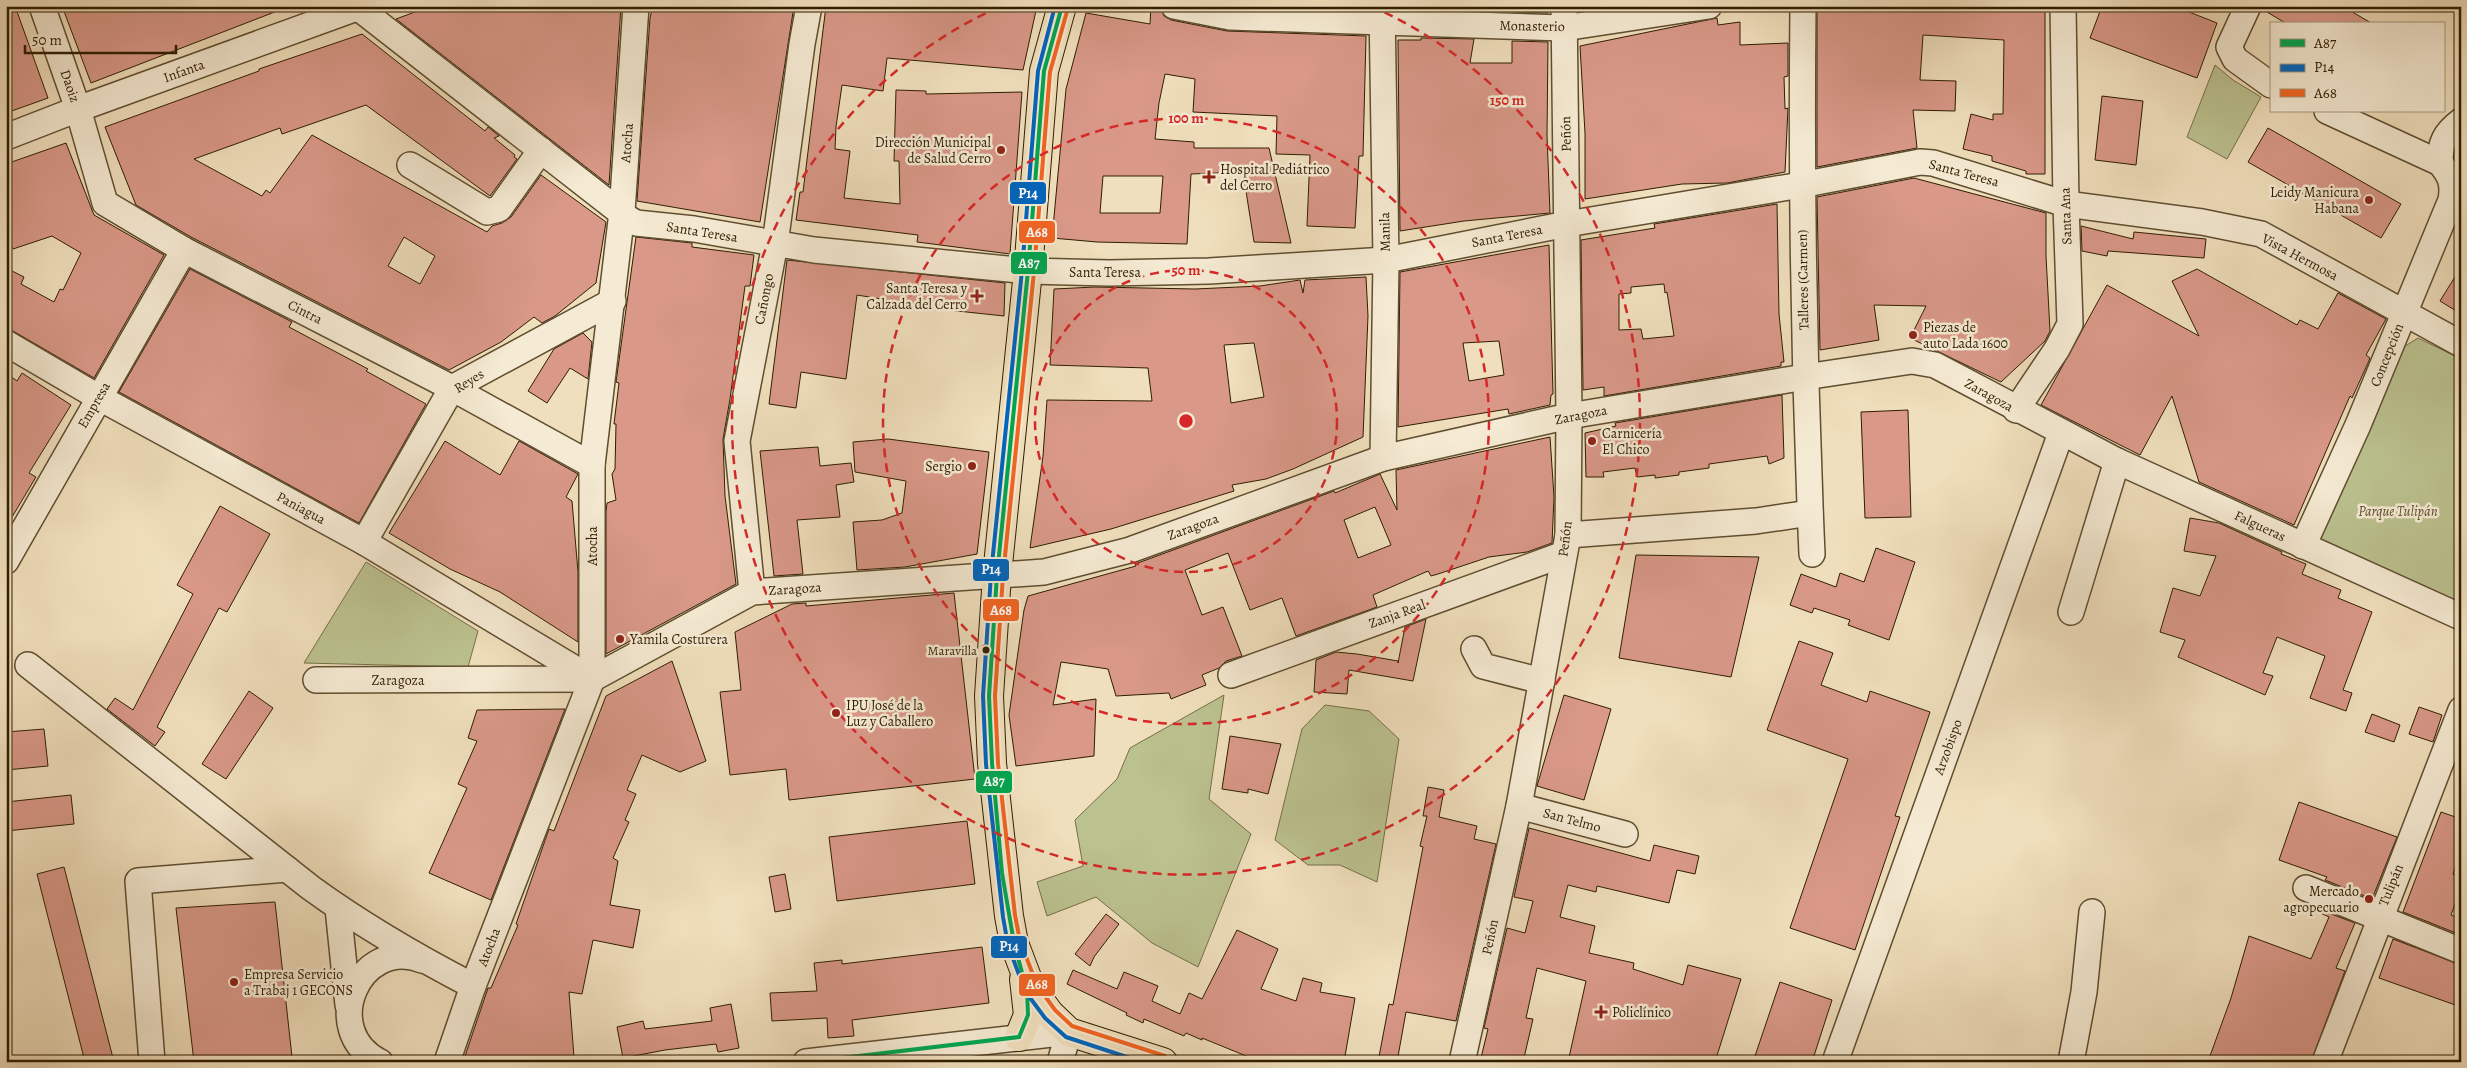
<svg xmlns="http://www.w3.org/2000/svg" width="2467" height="1068" font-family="Alegreya,serif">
	<rect width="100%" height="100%" fill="#f0dfbc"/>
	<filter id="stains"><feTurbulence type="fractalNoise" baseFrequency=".004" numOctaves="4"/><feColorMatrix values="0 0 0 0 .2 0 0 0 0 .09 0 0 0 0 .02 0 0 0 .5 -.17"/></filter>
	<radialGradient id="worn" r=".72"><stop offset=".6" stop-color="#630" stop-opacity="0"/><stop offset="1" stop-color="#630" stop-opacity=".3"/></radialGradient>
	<!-- green -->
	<g fill="#bbc18f" stroke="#756f48">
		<path d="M2215,65L2233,80L2261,97L2227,159L2187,137Z"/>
		<path d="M2418,338L2461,359V609L2322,547L2318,538L2402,348Z"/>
		<path d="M366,562L478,631L468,667L304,663Z"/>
		<path d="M1224,695L1209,799L1251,834L1198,967L1152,943L1096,897L1047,916L1037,882L1083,866L1075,820L1117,779L1130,748Z"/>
		<path d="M1325,705L1369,711L1399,739L1377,882L1340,865H1308L1275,840L1302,729Z"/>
	</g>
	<!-- building -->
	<g fill="#d99888" stroke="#2f1d01" fill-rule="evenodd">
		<path d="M6,6H15L48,98L6,113Z"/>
		<path d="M62,6H284L285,8L91,83Z"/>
		<path d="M431,6H621L609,185L396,19Z"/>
		<path d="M653,6H794L760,222L637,201L650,18Z"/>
		<path d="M826,6H1037L1023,70L887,58L883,91L842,85L836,127L835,149L850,151L844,198L900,204L899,161H894L896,90L926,91V94L1022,92L1010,254L917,242L918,235L796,220L800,192H803Z"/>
		<path d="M1151,6H1160L1164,16L1171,20L1227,31L1366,36L1363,156H1359L1355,228L1307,226L1310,155L1276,154L1277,116L1193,112L1195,79L1165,74L1159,103L1155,139L1194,142V148H1269L1291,243L1254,242L1243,172L1191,174L1187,244L1097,242L1052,238L1066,89L1086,13L1150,24ZM1103,176H1163L1160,213H1100Z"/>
		<path d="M1421,6H1479V11L1421,9Z"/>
		<path d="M1512,6H1548V13L1512,12Z"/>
		<path d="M1817,6H2045V174H2026V171L1992,161V156L1963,149L1971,114L1993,120V114H2003L2004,40L1923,35L1920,80L1956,81L1955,111L1913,110L1917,148L1817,167Z"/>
		<path d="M2102,6H2174L2217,23L2197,78L2090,38Z"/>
		<path d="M2262,6H2342L2373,24H2287L2262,9Z"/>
		<path d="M1717,18L1718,25L1740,22V45L1788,43V76L1784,77L1785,109L1788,108L1785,172L1727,183L1682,184L1585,199V133L1580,46Z"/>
		<path d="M362,34L485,131L488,127L499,136L494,138L515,155L514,157L517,159L490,196L366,105L282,134L280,128L194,159L262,196L266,190L270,193L312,135L487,232L492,226L502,223L511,217L541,175L606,222L596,283L555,316L542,323L534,317L501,342L449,370L191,237L136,205L105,127L259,71V69ZM404,237L435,256L420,284L388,266Z"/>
		<path d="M1421,38L1474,39L1470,63H1512V41L1548,42L1547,135L1550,213L1464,221L1400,231L1398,40H1421Z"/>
		<path d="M2102,96L2143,101L2136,165L2095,160Z"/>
		<path d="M2268,128L2401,204L2381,238L2248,162Z"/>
		<path d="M66,143L94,215L164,255L94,378L13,331L6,329V268L24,277L21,284L54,302L60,289L63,290L81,253L52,236L13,249L6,230V164Z"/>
		<path d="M1914,178L2046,213V256L2050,331L2045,341L2001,382L1910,338L1926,306L1874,305L1879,340L1820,350L1817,197Z"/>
		<path d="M1777,204L1779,314L1784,362H1781V366L1604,396V387L1583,390L1581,240L1655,228L1654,224ZM1664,284L1665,293L1667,292L1674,336L1643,339L1641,329L1619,330V294L1631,293V287Z"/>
		<path d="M2081,226L2133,239L2134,232L2206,239L2204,258L2108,251L2107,256L2082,251Z"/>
		<path d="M636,237L692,243V247L754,255L750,286H745L730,399L723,439L725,496L736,584L606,654V511L607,503L616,500L612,474L615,469L616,424H614L619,383L616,382Z"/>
		<path d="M1549,245L1553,394L1551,395L1550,405L1509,414L1508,409L1398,427L1400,272ZM1499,341L1504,375L1469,381L1463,343Z"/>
		<path d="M787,260L1005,283L1004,316L948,310L857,295L846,379L801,372L796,408L769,404Z"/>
		<path d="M2461,267V314L2440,301Z"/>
		<path d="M190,269L292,322L289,327L368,369L366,371L426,404L359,523L119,392Z"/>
		<path d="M2197,269L2297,325L2300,320L2318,329L2338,293L2386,319L2366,355L2370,358L2368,363L2352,398L2350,396L2294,525L2199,482L2172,396L2140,455L2041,405L2107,285L2199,336L2172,281Z"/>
		<path d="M1366,277L1368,316L1363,437L1293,469L1266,479L1232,485L1234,491L1111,529L1030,548L1043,456L1047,400L1152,401L1148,368L1050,365L1054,289L1095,287L1195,289L1260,286L1300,280L1303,293L1305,280ZM1254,343L1264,397L1231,403L1224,345Z"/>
		<path d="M583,333L592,342L588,379L570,368L547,403L528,391L554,349Z"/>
		<path d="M6,373L17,381L22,373L71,405L29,473L36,477L6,527Z"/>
		<path d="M1782,395L1784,458L1769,464L1767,456L1709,464V468L1679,472V475L1655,478V475L1637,477L1635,468L1603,472L1604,477H1586L1585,433L1616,426L1615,423Z"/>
		<path d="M1908,410L1911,517L1865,518L1861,412Z"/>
		<path d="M1550,437L1554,497L1552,543L1527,552L1489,557L1438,574L1431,576L1428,571L1373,595L1377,607L1296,636L1282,598L1250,610L1228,553L1185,570L1202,615L1223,607L1242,656L1226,661L1219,668L1202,675L1206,685L1171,699L1169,693L1116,696L1108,669L1061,662L1053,705L1096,699L1094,756L1016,766L1009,715L1024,610L1028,596L1136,566L1135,564L1334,491L1335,493L1380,474L1397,510L1396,470ZM1375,507L1391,545L1358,558L1344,520Z"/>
		<path d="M888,439L989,452L977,554L905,567L857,570L853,522L882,520L902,513L906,481L855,472L853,442Z"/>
		<path d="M445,441L500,475L519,441L578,474L566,497L572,501L578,572V642L500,592L450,569L389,533Z"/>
		<path d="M818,447L820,466L851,463L854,482L836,485L840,517L797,520L803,574L774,576L760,451Z"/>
		<path d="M220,506L270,534L227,612L219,608L157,727L165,732L155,746L107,709L115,698L133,710L193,594L177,585Z"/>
		<path d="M2190,518L2219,523L2282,552L2281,554L2306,564L2302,574L2341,590L2338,598L2372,612L2343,690L2352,693L2346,711L2310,698L2325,656L2277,637L2263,673L2273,676L2265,695L2178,657L2185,640L2160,632L2173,588L2200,596L2216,556L2184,551Z"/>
		<path d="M1876,548L1915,562L1889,640L1848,625L1850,620L1814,608L1812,613L1790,605L1801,574L1836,587L1840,573L1864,582Z"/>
		<path d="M1636,555L1759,557L1731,677L1619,658Z"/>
		<path d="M954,593L975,779L789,800L786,769L730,775L720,692L741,690L735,632L792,604L806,603V606Z"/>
		<path d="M1426,619L1413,681L1349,670L1347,694L1314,692L1316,660L1336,652L1357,654L1398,661V663L1405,627Z"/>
		<path d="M1799,641L1833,653L1821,685L1867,702L1870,691L1930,712L1895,816L1900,817L1855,950L1790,928L1848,759L1767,730Z"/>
		<path d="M672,661L706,761L680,772L642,755L627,790L636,794L625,820L629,822L613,858L618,861L610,905L640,910L633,948L593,940L582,994L569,992L574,1057L520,1062H463L488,988H491L518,925L516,924L549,829L554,831L606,696Z"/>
		<path d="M249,691L273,708L226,779L202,764Z"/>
		<path d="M1564,695L1611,709L1584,800L1537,786Z"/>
		<path d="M2419,707L2442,715L2433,742L2409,734Z"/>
		<path d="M565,709L491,900L429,873L467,788L458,784L477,741L468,738L477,710Z"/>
		<path d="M2372,714L2400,725L2394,742L2365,732Z"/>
		<path d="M44,729L48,766L6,770V732Z"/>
		<path d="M1230,736L1281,744L1268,794L1248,789V793L1222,789Z"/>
		<path d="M1428,787L1444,790L1439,817L1477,826L1474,839L1496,844L1456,1021L1406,1012L1397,1062H1378L1389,1004L1393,1005L1423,847L1420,846L1427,816H1423Z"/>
		<path d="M71,795L74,824L6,831V802Z"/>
		<path d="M2299,802L2397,837L2372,899L2325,880L2327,877L2279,860Z"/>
		<path d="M2441,812L2461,819V851L2453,874L2461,877V887L2451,915L2461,919V935L2403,912Z"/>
		<path d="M967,821L975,884L837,901L829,837Z"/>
		<path d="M1529,828L1650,861L1654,845L1699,856L1695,874L1677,870L1669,903L1597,886L1596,892L1568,885L1560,917L1595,926L1589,953L1634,963L1633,969L1683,985L1688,965L1741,979L1715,1062H1568L1586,981L1537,968L1526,1018L1533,1019L1524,1058L1515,1056L1514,1062H1480L1488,1029L1484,1028L1507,928L1525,933L1533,901L1514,897Z"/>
		<path d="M64,867L114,1062H85L37,874Z"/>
		<path d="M785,874L791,909L775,912L769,877Z"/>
		<path d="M275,902L292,1057L250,1062H194L176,908Z"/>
		<path d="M2313,907L2355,923L2336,968L2345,971L2311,1062H2224L2210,1056L2231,998L2249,936L2311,959L2329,917L2312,909Z"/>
		<path d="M1106,914L1119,924L1094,957L1090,966L1075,954Z"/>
		<path d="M1237,930L1278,949L1261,989L1296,1001L1303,978L1322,983L1320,992L1355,998L1344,1062H1261L1202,1038V1040L1186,1033L1184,1036L1144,1019L1143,1023L1126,1015L1127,1013L1067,984L1073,970L1117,989L1124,972L1158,986L1152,1001L1180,1014L1189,993L1202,999Z"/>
		<path d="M2393,939L2461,965V1007L2379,978Z"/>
		<path d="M982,947L989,1003L852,1020L854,1036L828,1038L827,1018L772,1021L770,993L817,991L814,963L842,960V964Z"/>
		<path d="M1780,982L1832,1000L1812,1062H1753Z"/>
		<path d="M731,1004L739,1048L718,1052L716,1044L665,1050L623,1058L617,1027L643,1021L645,1029L712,1021L710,1008Z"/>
	</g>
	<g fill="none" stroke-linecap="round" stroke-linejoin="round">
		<!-- minor casing -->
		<g stroke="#5f4e30" stroke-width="28">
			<g id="minor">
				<path d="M42,6L78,109L105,203L184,250L452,388L592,465"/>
				<path d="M356,6L629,219L636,223L694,229L814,250L1028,271L1109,273L1209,271L1386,260L1567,224L1801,185L1920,162L1933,163L2066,204L2202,222L2261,234L2461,344"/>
				<path d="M1174,6L1230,17L1564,28L1709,6"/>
				<path d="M1382,6L1386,260L1383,458"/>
				<path d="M1803,6C1801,189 1804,371 1812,554"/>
				<path d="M2248,6L2229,47L2235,59L2271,85"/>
				<path d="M6,137L78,109L362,6"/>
				<path d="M2440,163C2440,143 2445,133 2461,121"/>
				<path d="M410,165L487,212L499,209L541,150"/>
				<path d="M6,343L98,397L364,542L592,679"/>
				<path d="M2016,410L2057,349L2070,324L2066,204L2063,6"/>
				<path d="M1568,535L1756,521L1810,513"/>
				<path d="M364,542L452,388L613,301"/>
				<path d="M2303,546L2358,425L2451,200C2454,183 2450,175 2440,163L2327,111"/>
				<path d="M6,561L184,250"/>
				<path d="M752,592L737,441L775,244L802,44L809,6"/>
				<path d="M2071,612L2117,461"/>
				<path d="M1474,649L1483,666L1542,681"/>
				<path d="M28,665L311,888C362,925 417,957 473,986"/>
				<path d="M1231,675L1564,554"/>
				<path d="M316,680L592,679L752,592L1044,572L1130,550L1383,458L1569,416L1805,377L1912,361L1935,365L2117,461L2461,617"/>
				<path d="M1519,806L1625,834"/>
				<path d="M2306,888L2461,951"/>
				<path d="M338,908L348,1005"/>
				<path d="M152,1062L138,881L287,869"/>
				<path d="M380,1062C318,1031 359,936 422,960"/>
				<path d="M447,1062L473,986L592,679V465L622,212L636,6"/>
				<path d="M806,1062L1069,1032L1060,1062"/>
				<path d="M1462,1062L1519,806L1568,535L1569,416L1564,6"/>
				<path d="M1835,1062L2061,433"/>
				<path d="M2071,1062L2084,992L2092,912"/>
				<path d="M2325,1062L2461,710"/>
			</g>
		</g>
		<!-- major casing -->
		<g stroke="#2f1d01" stroke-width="30">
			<g id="major">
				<path d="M1062,6L1044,71L1028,271L997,575L989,696L992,763L1009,916L1014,943L1031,988L1050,1014L1069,1032L1163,1062"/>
				<path d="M1019,1037L1028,1015L1024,979"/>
			</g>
		</g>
		<!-- minor -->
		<use href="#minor" stroke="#f5ead3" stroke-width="25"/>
		<!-- major -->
		<use href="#major" stroke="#f0dfbc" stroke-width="28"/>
		<!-- bus-1 casing -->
		<g stroke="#f5ead3" stroke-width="8">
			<g id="bus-1">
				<path d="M1019,1037L1028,1015L1027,991L1014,943L1002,873L992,763L989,696L997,575L1028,271L1044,71L1062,6"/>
				<path d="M808,1062L1019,1037"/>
			</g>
		</g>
		<!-- bus-2 casing -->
		<g stroke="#f5ead3" stroke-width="8">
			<path id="bus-2" d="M1055,6L1038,71L1022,270L991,574L983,696L986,764L1003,917L1008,945L1025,991L1045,1018L1066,1037L1142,1062"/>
		</g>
		<!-- bus-3 casing -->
		<g stroke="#f5ead3" stroke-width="8">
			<path id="bus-3" d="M1068,8L1050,72L1034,272L1003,576L995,696L998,763L1015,915L1020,941L1037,985L1055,1010L1072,1026L1165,1056"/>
		</g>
		<!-- bus-1 -->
		<use href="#bus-1" stroke="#00a651" stroke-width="4"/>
		<!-- bus-2 -->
		<use href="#bus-2" stroke="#0065bd" stroke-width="4"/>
		<!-- bus-3 -->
		<use href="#bus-3" stroke="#f26522" stroke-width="4"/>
	</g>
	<!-- distance rings -->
	<g fill="none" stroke="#d62828" stroke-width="2.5" stroke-dasharray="9 6">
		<circle cx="1186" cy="421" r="151"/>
		<circle cx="1186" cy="421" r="303"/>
		<path d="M1371 6A454 454 0 1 1 1001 6"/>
	</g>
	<!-- markers -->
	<g fill="#8f2418" stroke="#f5ead3" stroke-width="2">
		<circle cx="1001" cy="150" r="5"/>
		<path d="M1206.5 169.5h5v5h5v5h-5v5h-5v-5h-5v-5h5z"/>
		<circle cx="2369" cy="200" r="5"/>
		<path d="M974.5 288.5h5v5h5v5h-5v5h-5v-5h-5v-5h5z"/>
		<circle cx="1913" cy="335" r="5"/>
		<circle cx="1592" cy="441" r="5"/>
		<circle cx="972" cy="466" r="5"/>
		<circle cx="620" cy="639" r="5"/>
		<circle cx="836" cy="713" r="5"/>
		<circle cx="2369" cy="899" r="5"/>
		<circle cx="234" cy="982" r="5"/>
		<path d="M1598.5 1004.5h5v5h5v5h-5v5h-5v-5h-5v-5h5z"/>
	</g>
	<circle fill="#2f1d01" stroke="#f5ead3" stroke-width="2" cx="986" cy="650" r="4.5"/>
	<g text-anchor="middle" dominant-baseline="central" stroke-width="5" stroke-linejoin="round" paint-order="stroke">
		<!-- bus labels -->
		<g font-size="13" fill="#2f1d01" stroke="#f5ead3" text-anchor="end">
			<text x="977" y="650">Maravilla</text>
		</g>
		<!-- street labels -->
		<g font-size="14" fill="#2f1d01" stroke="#f5ead3">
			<text transform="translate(1532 26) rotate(1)">Monasterio</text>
			<text transform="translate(184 71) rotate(-20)">Infanta</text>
			<text transform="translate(70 86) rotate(71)">Daoiz</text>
			<text transform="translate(1566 134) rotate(-91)">Peñón</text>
			<text transform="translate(627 143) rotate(-86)">Atocha</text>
			<text transform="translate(1964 173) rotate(15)">Santa Teresa</text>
			<text transform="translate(2066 216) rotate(-92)">Santa Ana</text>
			<text transform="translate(702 232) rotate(9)">Santa Teresa</text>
			<text transform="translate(1385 232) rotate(-91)">Manila</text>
			<text transform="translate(1507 236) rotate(-11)">Santa Teresa</text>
			<text transform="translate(2300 257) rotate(28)">Vista Hermosa</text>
			<text x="1105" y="272">Santa Teresa</text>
			<text transform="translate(1803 280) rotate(-91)">Talleres (Carmen)</text>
			<text transform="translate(764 299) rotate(-79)">Cañongo</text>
			<text transform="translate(305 312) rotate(27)">Cintra</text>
			<text transform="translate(2387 355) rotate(-68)">Concepción</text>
			<text transform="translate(469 381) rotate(-32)">Reyes</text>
			<text transform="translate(1989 395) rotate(29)">Zaragoza</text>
			<text transform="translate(94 405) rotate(-60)">Empresa</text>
			<text transform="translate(1581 415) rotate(-11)">Zaragoza</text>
			<text transform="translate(301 508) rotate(28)">Paniagua</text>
			<text transform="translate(2260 526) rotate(25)">Falgueras</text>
			<text transform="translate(1193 527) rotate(-20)">Zaragoza</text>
			<text transform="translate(1565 539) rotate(-83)">Peñón</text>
			<text transform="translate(592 546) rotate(-90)">Atocha</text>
			<text transform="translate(795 589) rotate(-4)">Zaragoza</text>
			<text transform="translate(1397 614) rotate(-20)">Zanja Real</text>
			<text x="398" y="680">Zaragoza</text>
			<text transform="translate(1948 747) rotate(-70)">Arzobispo</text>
			<text transform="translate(1572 820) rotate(15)">San Telmo</text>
			<text transform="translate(2391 885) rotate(-68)">Tulipán</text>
			<text transform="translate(1490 937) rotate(-78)">Peñón</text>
			<text transform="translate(489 947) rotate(-69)">Atocha</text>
		</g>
		<!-- poi labels -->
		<g font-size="14" fill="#2f1d01" stroke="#f5ead3" text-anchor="start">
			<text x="991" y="142" text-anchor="end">Dirección Municipal<tspan x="991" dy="16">de Salud Cerro</tspan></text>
			<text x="1220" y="169">Hospital Pediátrico<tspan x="1220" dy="16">del Cerro</tspan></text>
			<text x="2359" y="192" text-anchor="end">Leidy Manicura<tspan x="2359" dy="16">Habana</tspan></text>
			<text x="967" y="288" text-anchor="end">Santa Teresa y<tspan x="967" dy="16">Calzada del Cerro</tspan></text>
			<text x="1923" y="327">Piezas de<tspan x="1923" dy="16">auto Lada 1600</tspan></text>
			<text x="1602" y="433">Carnicería<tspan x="1602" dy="16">El Chico</tspan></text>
			<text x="962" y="466" text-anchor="end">Sergio</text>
			<text x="630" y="639">Yamila Costurera</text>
			<text x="846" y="705">IPU José de la<tspan x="846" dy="16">Luz y Caballero</tspan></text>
			<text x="2359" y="891" text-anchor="end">Mercado<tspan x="2359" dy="16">agropecuario</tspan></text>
			<text x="244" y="974">Empresa Servicio<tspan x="244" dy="16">a Trabaj 1 GECONS</tspan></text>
			<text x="1612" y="1012">Policlínico</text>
		</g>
		<!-- park labels -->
		<g font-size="14" font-style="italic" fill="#594e2c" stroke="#f5ead3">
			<text x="2398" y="511">Parque Tulipán</text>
		</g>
	</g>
	<circle cx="1186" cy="421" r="8" fill="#d62828" stroke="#f5ead3" stroke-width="2.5"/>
	<g font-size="15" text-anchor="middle" font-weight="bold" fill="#d62828" stroke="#f5ead3" stroke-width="5" stroke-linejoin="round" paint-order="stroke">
		<text x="1507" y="105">150 m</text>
		<text x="1186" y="123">100 m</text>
		<text x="1186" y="275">50 m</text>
	</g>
	<g stroke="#f5ead3" stroke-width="2">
		<rect x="1009" y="181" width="38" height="24" rx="5" fill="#0065bd"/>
		<rect x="1018" y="220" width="38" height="24" rx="5" fill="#f26522"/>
		<rect x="1010" y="251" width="38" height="24" rx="5" fill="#00a651"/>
		<rect x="972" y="558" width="38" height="24" rx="5" fill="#0065bd"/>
		<rect x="982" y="598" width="38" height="24" rx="5" fill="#f26522"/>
		<rect x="975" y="770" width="38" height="24" rx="5" fill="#00a651"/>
		<rect x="990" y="935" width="38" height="24" rx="5" fill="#0065bd"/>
		<rect x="1018" y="973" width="38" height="24" rx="5" fill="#f26522"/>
	</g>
	<g font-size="14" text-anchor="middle" font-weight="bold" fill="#fff">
		<text x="1028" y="198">P14</text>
		<text x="1037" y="237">A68</text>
		<text x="1029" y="268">A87</text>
		<text x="991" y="574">P14</text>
		<text x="1001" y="615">A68</text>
		<text x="994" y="786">A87</text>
		<text x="1009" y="951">P14</text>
		<text x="1037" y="989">A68</text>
	</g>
	<!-- margin -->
	<rect width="2467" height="1068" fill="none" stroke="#f0dfbc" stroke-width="25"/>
	<rect x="8" y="8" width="2452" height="1053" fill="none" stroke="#2f1d01" stroke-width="2.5"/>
	<rect x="12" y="12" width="2442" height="1043" fill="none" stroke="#2f1d01"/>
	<!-- legend -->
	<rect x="2270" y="22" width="175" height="90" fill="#f5ead3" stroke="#a6987f"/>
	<rect x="2280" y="39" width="25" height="8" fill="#00a651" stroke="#a6987f"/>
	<text x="2314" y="48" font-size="15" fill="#2f1d01">A87</text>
	<rect x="2280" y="64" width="25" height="8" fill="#0065bd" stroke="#a6987f"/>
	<text x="2314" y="72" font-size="15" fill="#2f1d01">P14</text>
	<rect x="2280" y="89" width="25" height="8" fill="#f26522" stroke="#a6987f"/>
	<text x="2314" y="98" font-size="15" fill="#2f1d01">A68</text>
	<!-- scale -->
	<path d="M25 45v8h151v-8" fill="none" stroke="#2f1d01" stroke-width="2.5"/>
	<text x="32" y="45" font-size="15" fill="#2f1d01" stroke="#f5ead3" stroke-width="4" paint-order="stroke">50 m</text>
	<rect width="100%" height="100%" filter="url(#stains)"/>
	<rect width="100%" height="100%" fill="url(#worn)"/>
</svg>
